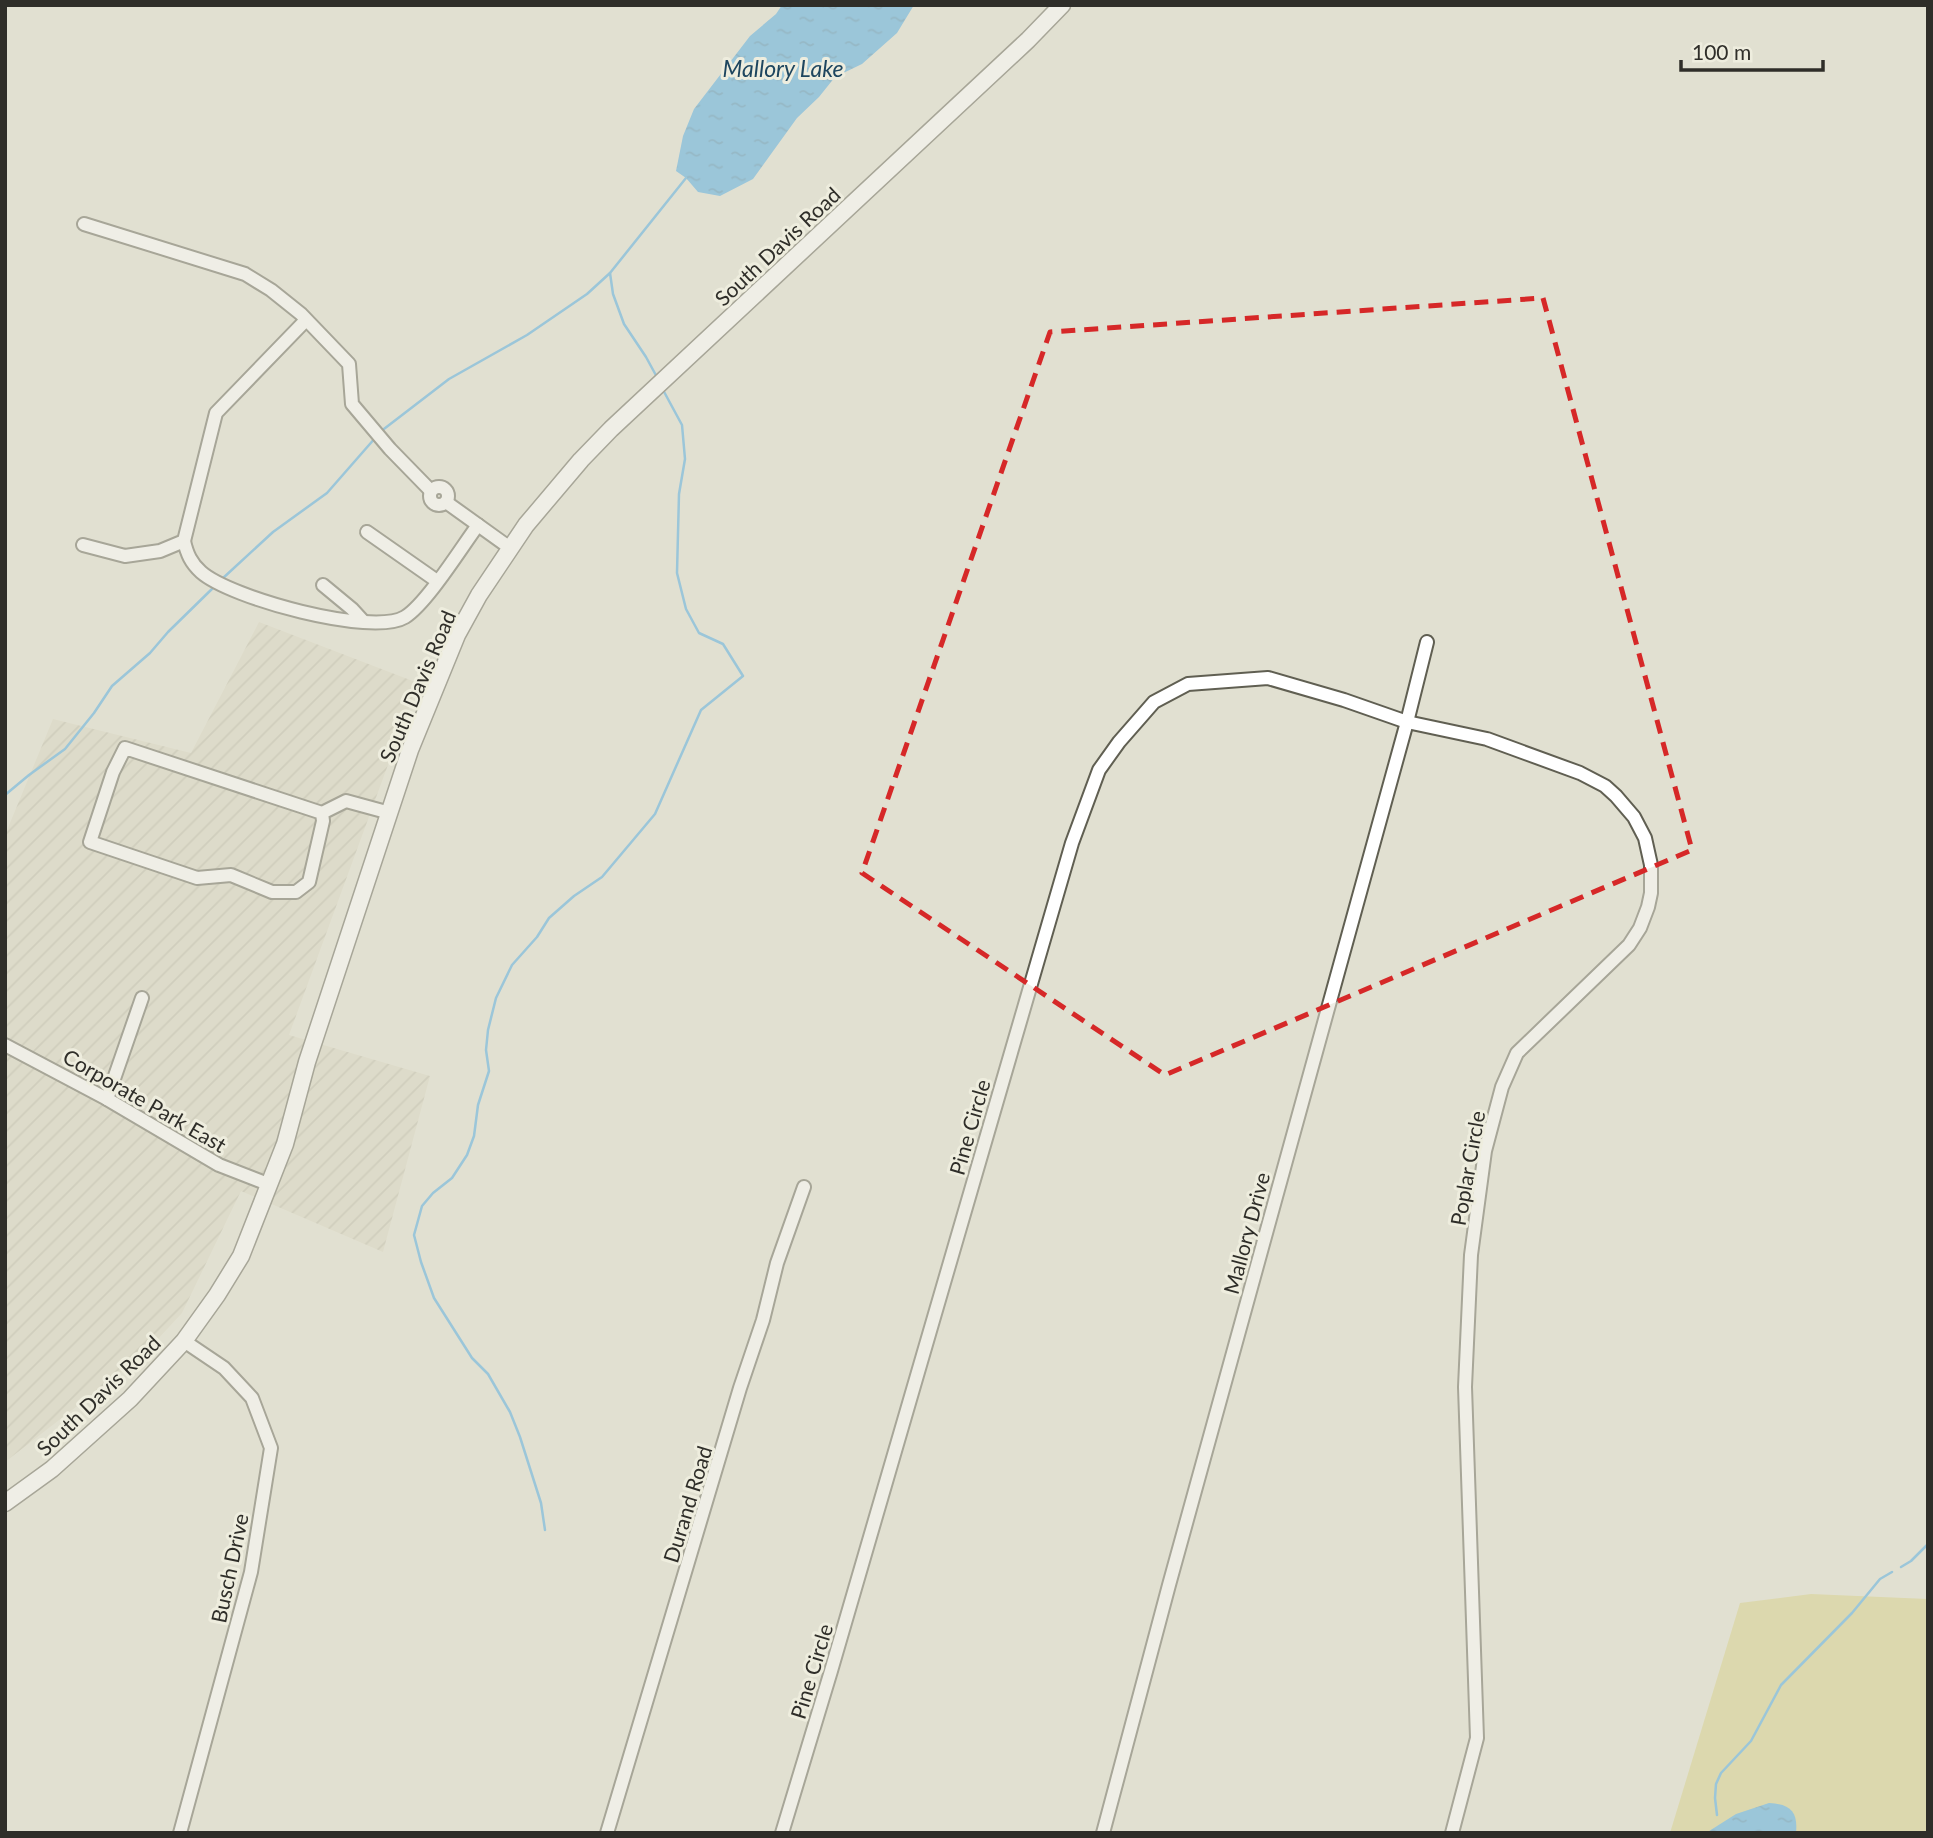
<svg xmlns="http://www.w3.org/2000/svg" width="1933" height="1838" font-family="Lato,sans-serif">
	<defs>
		<pattern id="industrial-furrows" width="10" height="10" patternUnits="userSpaceOnUse" patternTransform="scale(1.75)"><rect width="10" height="10" fill="#d8d6c0"/><path d="M-1 1l2-2M0 10L10 0M9 11l2-2" fill="none" stroke="#bab8a5"/></pattern>
		<pattern id="water-ripples" width="26" height="14" patternUnits="userSpaceOnUse" patternTransform="scale(1.75)"><rect width="26" height="14" fill="#45a6e2"/><path d="M2 4q2-2 4 0t4 0M15 11q2-2 4 0t4 0" fill="none" stroke="#3a88b7"/></pattern>
	</defs>
	<rect width="100%" height="100%" fill="#e1e0d1"/>
	<!-- industrial -->
	<path fill="url(#industrial-furrows)" d="M259,622L418,683L289,1035L430,1076L383,1252L241,1191L182,1313L143,1355L5,1462V835L53,719L191,753Z"/>
	<!-- green -->
	<path fill="#d5cf83" d="M1811,1594L1928,1599V1833H1670L1740,1603Z"/>
	<!-- water -->
	<g fill="url(#water-ripples)">
		<path d="M782,5H914L897,33L862,64L835,77L819,97L797,118L753,179L720,196L698,192L686,178L676,171L683,136L694,109L750,36L776,14Z"/>
		<path d="M1769,1803C1791,1804 1798,1812 1796,1833H1706L1736,1814Z"/>
	</g>
	<g fill="none" stroke-linecap="round" stroke-linejoin="round">
		<!-- stream -->
		<g stroke="#45a6e2" stroke-width="2.5">
			<path d="M610,273L613,294L624,324L646,357L658,379"/>
			<path d="M380,432L449,379L527,335L587,294L610,273L686,178"/>
			<path d="M222,579L273,532L327,493L376,437"/>
			<path d="M5,795L29,775L65,749L94,713L112,686L150,653L168,632L215,586"/>
			<path d="M545,1530L541,1503L520,1437L510,1412L488,1374L472,1358L434,1298L421,1262L414,1235L422,1206L433,1193L452,1178L467,1155L474,1136L478,1105L489,1071L486,1050L488,1030L496,998L512,965L537,937L549,918L574,896L602,877L655,814L701,710L743,676L723,644L699,633L686,609L677,573L679,494L685,459L682,425L662,388"/>
			<path d="M1901,1567L1911,1561L1928,1544"/>
			<path d="M1717,1815L1715,1798L1716,1784L1721,1773L1751,1741L1781,1685L1852,1613L1880,1579L1892,1572"/>
		</g>
		<!-- minor casing -->
		<g stroke="#605f52" stroke-width="16">
			<g id="minor">
				<path d="M84,224L245,274L271,290L301,314L349,364L352,404L390,449L431,491"/>
				<circle cx="439" cy="496" r="9"/>
				<path d="M446,502L510,548"/>
				<path d="M367,532L437,581"/>
				<path d="M184,541C187,554 191,563 201,572C230,598 372,637 405,617C427,603 461,548 478,525"/>
				<path d="M83,545L125,556L160,551L184,541L216,413L306,320"/>
				<path d="M323,585L352,609L363,621"/>
				<path d="M322,813L323,821L309,882L296,892H272L231,875L197,878L90,842L113,772L125,748L322,813L346,801L390,813"/>
				<path d="M5,1045L107,1099L219,1165L268,1184"/>
				<path d="M107,1099L142,998"/>
				<path d="M180,1833L251,1572L271,1448L252,1398L224,1368L184,1341"/>
				<path d="M607,1833L740,1388L763,1320L777,1263L804,1187"/>
				<path d="M782,1833L831,1671L1072,843L1099,770L1119,742L1154,702L1188,684L1268,678L1344,700L1407,722L1487,739L1580,773L1605,786L1616,796L1634,817L1645,838L1651,865V893L1648,907L1640,928L1629,945L1517,1053L1502,1087L1485,1151L1471,1255L1465,1387L1477,1738L1452,1833"/>
				<path d="M1103,1833L1169,1585L1407,722L1427,642"/>
			</g>
		</g>
		<!-- major casing -->
		<g stroke="#605f52" stroke-width="19">
			<path id="major" d="M5,1503L52,1469L130,1399L184,1341L217,1295L241,1256L285,1144L307,1062L410,750L457,635L479,595L526,525L581,460L611,429L1028,40L1062,5"/>
		</g>
		<!-- minor -->
		<use href="#minor" stroke="#fff" stroke-width="12"/>
		<!-- major -->
		<use href="#major" stroke="#fff" stroke-width="16"/>
	</g>
	<!-- marked area -->
	<path d="M0 0H1933V1838H0ZM1543,298L1692,850L1165,1075L862,873L1050,332Z" fill="#e1e0d1" fill-opacity=".55" fill-rule="evenodd"/>
	<path fill="none" stroke="#d62828" stroke-width="5" stroke-dasharray="14 9" stroke-linejoin="round" d="M1543,298L1692,850L1165,1075L862,873L1050,332Z"/>
	<g text-anchor="middle" dominant-baseline="central" stroke-width="6" stroke-linejoin="round" paint-order="stroke">
		<!-- street labels -->
		<g font-size="21" fill="#2f2e29" stroke="#eeedde">
			<text transform="translate(777 246) rotate(-43)">South Davis Road</text>
			<text transform="translate(417 686) rotate(-67)">South Davis Road</text>
			<text transform="translate(145 1100) rotate(30)">Corporate Park East</text>
			<text transform="translate(969 1127) rotate(-74)">Pine Circle</text>
			<text transform="translate(1467 1168) rotate(-80)">Poplar Circle</text>
			<text transform="translate(1246 1233) rotate(-75)">Mallory Drive</text>
			<text transform="translate(98 1395) rotate(-44)">South Davis Road</text>
			<text transform="translate(687 1504) rotate(-73)">Durand Road</text>
			<text transform="translate(229 1568) rotate(-78)">Busch Drive</text>
			<text transform="translate(811 1671) rotate(-73)">Pine Circle</text>
		</g>
		<!-- water labels -->
		<g font-size="23" font-style="italic" fill="#1e465f" stroke="#eeedde">
			<text x="783" y="68">Mallory Lake</text>
		</g>
	</g>
	<!-- border -->
	<rect width="1933" height="1838" fill="none" stroke="#2f2e29" stroke-width="14"/>
	<!-- scale -->
	<path d="M1681 60v10h142v-10" fill="none" stroke="#2f2e29" stroke-width="3.5"/>
	<text x="1692" y="60" font-size="21" fill="#2f2e29" stroke="#eeedde" stroke-width="5" paint-order="stroke">100 m</text>
</svg>
